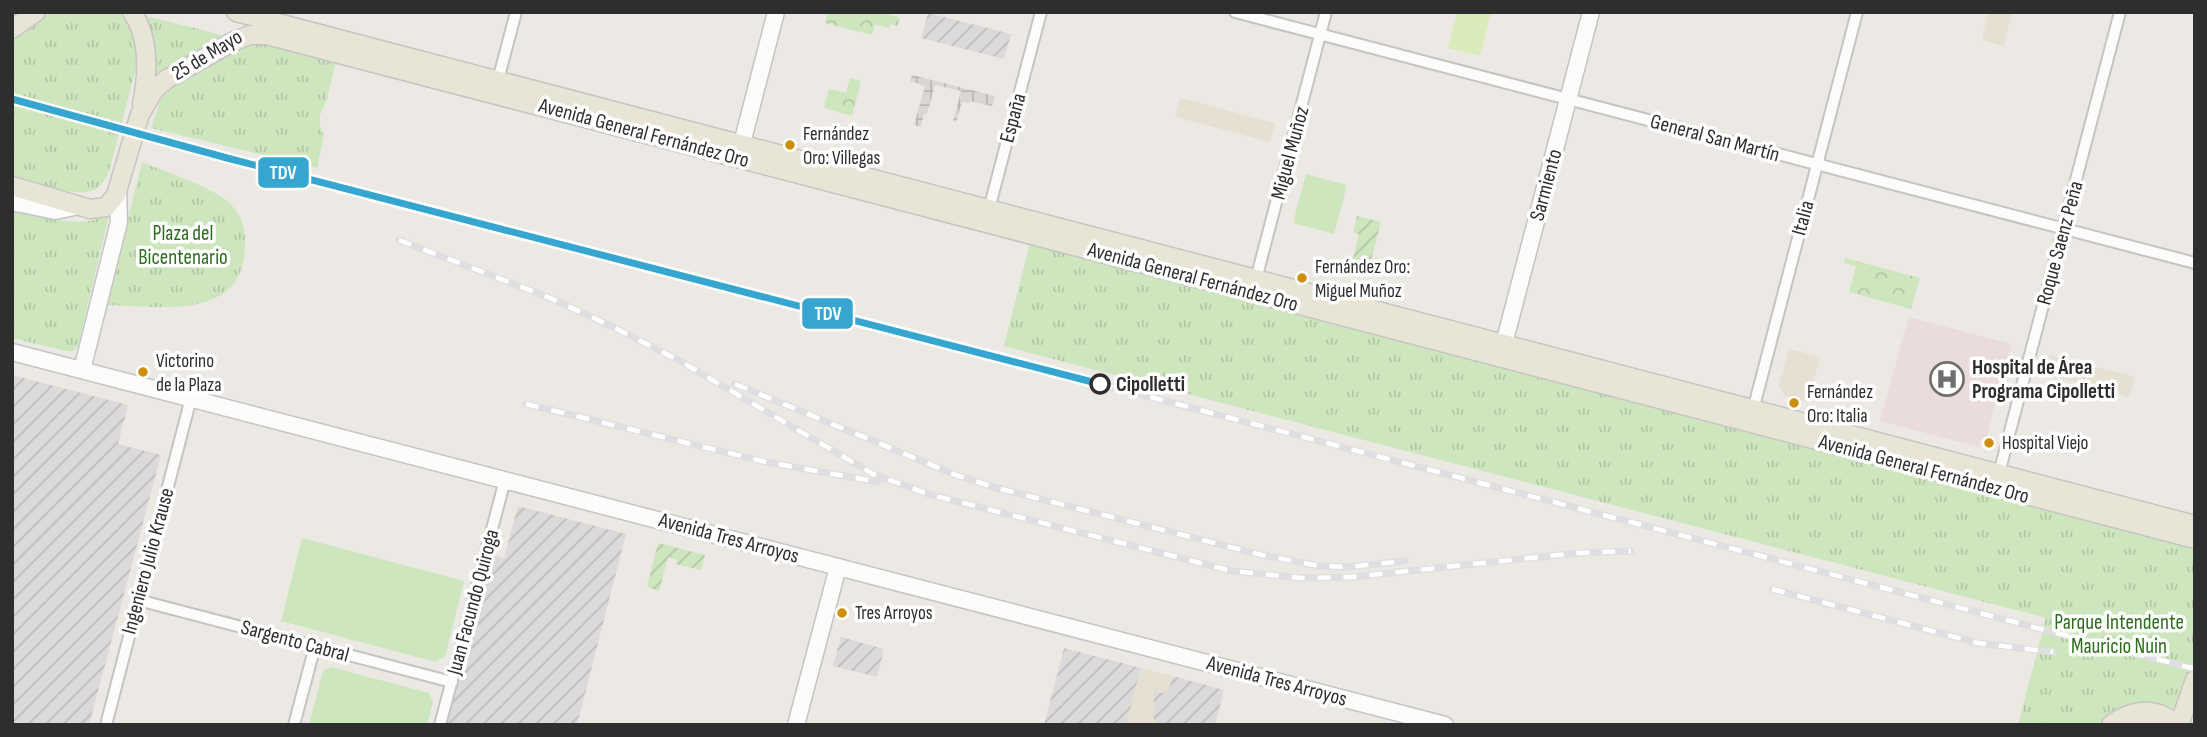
<svg xmlns="http://www.w3.org/2000/svg" width="2207" height="737" font-family="'Sofia Sans Condensed',sans-serif">
	<defs>
		<pattern id="industrial-furrows" width="10" height="10" patternUnits="userSpaceOnUse" patternTransform="scale(1.75)"><rect width="10" height="10" fill="#dcd9db"/><path d="M-1 1l2-2M0 10L10 0M9 11l2-2" fill="none" stroke="#bdbbbc"/></pattern>
		<pattern id="forest-crowns" width="20" height="18" patternUnits="userSpaceOnUse" patternTransform="scale(1.75)"><rect width="20" height="18" fill="#cee6be"/><path d="M2 6a3 3 0 1 1 6 0M12 15a3 3 0 1 1 6 0" fill="none" stroke="#b1c6a4"/></pattern>
		<pattern id="park-tufts" width="24" height="20" patternUnits="userSpaceOnUse" patternTransform="scale(1.75)"><rect width="24" height="20" fill="#cee6be"/><path d="M3 7l-1-3M5 7V3M7 7l1-3M15 17l-1-3M17 17v-4M19 17l1-3" fill="none" stroke="#b1c6a4"/></pattern>
		<pattern id="garden-furrows" width="10" height="10" patternUnits="userSpaceOnUse" patternTransform="scale(1.75)"><rect width="10" height="10" fill="#cee6be"/><path d="M-1 1l2-2M0 10L10 0M9 11l2-2" fill="none" stroke="#b1c6a4"/></pattern>
		<pattern id="plaza-grid" width="8" height="8" patternUnits="userSpaceOnUse" patternTransform="scale(1.75)"><rect width="8" height="8" fill="#dad6d2"/><path d="M0 4h8M4 0v8" fill="none" stroke="#bbb8b5"/></pattern>
	</defs>
	<rect width="100%" height="100%" fill="#ece8e4"/>
	<!-- industrial -->
	<g fill="url(#industrial-furrows)">
		<path d="M928,13L1011,34L1004,59L921,38Z"/>
		<path d="M12,375L128,405L118,444L161,455L89,725H12Z"/>
		<path d="M518,506L626,534L577,725H446L490,554L504,558Z"/>
		<path d="M841,637L884,649L877,677L833,666Z"/>
		<path d="M1064,648L1141,668L1126,725H1044Z"/>
		<path d="M1173,676L1224,690L1215,725H1159L1153,718L1154,691L1169,688Z"/>
	</g>
	<!-- education -->
	<g fill="#e6e0d3">
		<path d="M1988,12H2012L2004,46L1982,40Z"/>
		<path d="M1180,98L1275,123L1270,142L1175,117Z"/>
		<path d="M1789,349L1820,357L1808,402L1785,396L1779,385Z"/>
		<path d="M2050,355L2135,377L2129,397L2045,374Z"/>
		<path d="M1141,668L1173,676L1168,690L1162,693L1154,692L1153,718L1159,725H1126Z"/>
	</g>
	<!-- medical -->
	<path fill="#e9dcdb" d="M1909,317L2011,344L1985,442L1980,440L1979,447L1880,421Z"/>
	<!-- grass -->
	<g fill="#cee6be">
		<path d="M1306,174L1347,185L1334,234L1293,223Z"/>
		<path d="M302,538L464,581L445,656L436,662L281,621Z"/>
		<path d="M331,667L429,693L433,702L427,725L309,724L323,671Z"/>
	</g>
	<!-- forest -->
	<g fill="url(#forest-crowns)">
		<path d="M828,12H879L900,18L897,26L891,24L889,28L875,24L872,35L825,23Z"/>
		<path d="M850,78L861,81L852,116L824,108L829,89L846,93Z"/>
		<path d="M1845,258L1920,278L1911,309L1849,292L1856,266L1844,263Z"/>
	</g>
	<!-- park -->
	<g fill="url(#park-tufts)">
		<path d="M51,12H123C135,25 140,47 137,64L110,168C107,177 102,186 94,190C77,199 31,181 12,176V39Z"/>
		<path d="M142,15L222,35L153,79Z"/>
		<path d="M262,41L336,61L327,99L320,115V126L324,135L317,168L151,128L161,99L175,83L235,48Z"/>
		<path d="M142,162C166,172 206,185 226,200C241,212 246,228 245,247C243,322 158,306 107,305Z"/>
		<path d="M12,209C43,214 79,232 107,214L109,215L78,346L74,351H66L12,338Z"/>
		<path d="M1030,243L2195,548V660L2188,682L2177,706L2174,708L2151,707L2105,725H2018L2046,618L1004,346Z"/>
	</g>
	<!-- garden -->
	<g fill="url(#garden-furrows)">
		<path d="M1357,216L1381,222L1370,264L1353,259L1359,234L1353,232Z"/>
		<path d="M658,543L705,555L701,570L676,564L677,560L668,557L659,591L647,587Z"/>
	</g>
	<!-- pitch -->
	<path fill="#d9eabb" d="M1457,12H1491L1480,56L1448,48Z"/>
	<!-- plaza -->
	<path fill="url(#plaza-grid)" d="M912,75L995,96L992,106L970,101L969,103L962,102L956,122L953,121L961,91L935,85L927,114H924L921,127L914,125L925,86L910,81Z"/>
	<g fill="none" stroke-linecap="round" stroke-linejoin="round">
		<!-- street casing -->
		<g stroke="#c5c4c5" stroke-width="14">
			<g id="street">
				<path d="M1235,12L2195,263"/>
				<path d="M497,84L516,12"/>
				<path d="M988,213L1041,12"/>
				<path d="M1255,283L1326,12"/>
				<path d="M1752,414L1857,12"/>
				<path d="M1998,477L2120,12"/>
				<path d="M138,600L452,682"/>
				<path d="M106,725L191,398"/>
				<path d="M294,725L315,646"/>
				<path d="M440,725L505,480"/>
			</g>
		</g>
		<!-- secondary casing -->
		<g stroke="#c5c4c5" stroke-width="19">
			<g id="secondary">
				<path d="M739,155L776,12"/>
				<path d="M12,202L55,211L79,206"/>
				<path d="M12,352L1445,725"/>
				<path d="M1501,355L1591,12"/>
				<path d="M82,370L119,222L118,189"/>
				<path d="M796,725L838,567"/>
			</g>
		</g>
		<!-- primary casing -->
		<g stroke="#c6c5c4" stroke-width="21">
			<g id="primary">
				<path d="M132,12C150,38 148,74 142,104"/>
				<path d="M236,12L2195,525"/>
				<path d="M12,29L36,12"/>
				<path d="M12,186L90,209L106,207L116,195L140,114L155,89L167,79L232,42L250,35H267L2195,539"/>
				<path d="M2111,725C2132,708 2157,707 2177,725"/>
				<path d="M2137,725H2152"/>
				<path d="M2179,725L2195,680"/>
			</g>
		</g>
		<!-- street -->
		<use href="#street" stroke="#fcfcfb" stroke-width="10"/>
		<!-- secondary -->
		<use href="#secondary" stroke="#fcfcfb" stroke-width="16"/>
		<!-- primary -->
		<use href="#primary" stroke="#e8e4d6" stroke-width="18"/>
		<!-- rail casing -->
		<g stroke="#dfdfe1" stroke-width="7">
			<g id="rail">
				<path d="M399,240L548,297L613,327L680,361L873,474L928,494L1232,571L1301,578L1352,577L1577,553L1631,551"/>
				<path d="M735,384L956,475L993,487L1262,555L1319,566L1348,567L1405,561"/>
				<path d="M1100,384L2195,669"/>
				<path d="M526,404L766,462L878,482"/>
				<path d="M1772,589L1978,643L2053,652"/>
			</g>
		</g>
		<!-- rail -->
		<use href="#rail" stroke="#fff" stroke-width="4.5" stroke-dasharray="13" stroke-linecap="butt"/>
		<!-- rail-1 casing -->
		<g stroke="#fff" stroke-width="12">
			<path id="rail-1" d="M12,99L227,158L1100,384"/>
		</g>
		<!-- rail-1 -->
		<use href="#rail-1" stroke="#36a6d0" stroke-width="7"/>
	</g>
	<!-- icons -->
	<defs>
		<g id="hospital-ring" transform="scale(1.75)"><circle r="9.5" fill="#fff" stroke="#706f6e" stroke-width="1.5"/><path d="M-5-5h3v3.5h4V-5h3V5h-3V1.5h-4V5h-3Z" fill="#706f6e"/></g>
	</defs>
	<g fill-rule="evenodd">
		<use href="#hospital-ring" x="1947" y="379"/>
	</g>
	<!-- markers -->
	<g fill="#cf8e09" stroke="#fff" stroke-width="2.5">
		<circle cx="790" cy="145" r="6"/>
		<circle cx="1302" cy="278" r="6"/>
		<circle cx="143" cy="372" r="6"/>
		<circle cx="1794" cy="403" r="6"/>
		<circle cx="1989" cy="443" r="6"/>
		<circle cx="842" cy="613" r="6"/>
	</g>
	<circle fill="#fff" stroke="#2e2e2e" stroke-width="3.5" cx="1100" cy="384" r="9"/>
	<g text-anchor="middle" dominant-baseline="central" stroke-width="7" stroke-linejoin="round" paint-order="stroke">
		<!-- bus labels -->
		<g font-size="19" fill="#2e2e2e" stroke="#fff" text-anchor="start">
			<text x="803" y="134">Fernández<tspan x="803" dy="24">Oro: Villegas</tspan></text>
			<text x="1315" y="267">Fernández Oro:<tspan x="1315" dy="24">Miguel Muñoz</tspan></text>
			<text x="156" y="361">Victorino<tspan x="156" dy="24">de la Plaza</tspan></text>
			<text x="1807" y="392">Fernández<tspan x="1807" dy="24">Oro: Italia</tspan></text>
			<text x="2002" y="443">Hospital Viejo</text>
			<text x="855" y="613">Tres Arroyos</text>
		</g>
		<!-- street labels -->
		<g font-size="21" fill="#2e2e2e" stroke="#fff">
			<text transform="translate(207 55) rotate(-31)">25 de Mayo</text>
			<text transform="translate(1013 118) rotate(-75)">España</text>
			<text transform="translate(644 133) rotate(15)">Avenida General Fernández Oro</text>
			<text transform="translate(1715 138) rotate(15)">General San Martín</text>
			<text transform="translate(1290 153) rotate(-75)">Miguel Muñoz</text>
			<text transform="translate(1546 185) rotate(-75)">Sarmiento</text>
			<text transform="translate(1803 218) rotate(-75)">Italia</text>
			<text transform="translate(2060 243) rotate(-75)">Roque Saenz Peña</text>
			<text transform="translate(1193 277) rotate(15)">Avenida General Fernández Oro</text>
			<text transform="translate(1924 469) rotate(15)">Avenida General Fernández Oro</text>
			<text transform="translate(729 538) rotate(15)">Avenida Tres Arroyos</text>
			<text transform="translate(148 561) rotate(-75)">Ingeniero Julio Krause</text>
			<text transform="translate(473 602) rotate(-75)">Juan Facundo Quiroga</text>
			<text transform="translate(295 641) rotate(15)">Sargento Cabral</text>
			<text transform="translate(1277 681) rotate(15)">Avenida Tres Arroyos</text>
		</g>
		<!-- park labels -->
		<g font-size="21" fill="#2c6e1b" stroke="#fff">
			<text x="183" y="233">Plaza del<tspan x="183" dy="24">Bicentenario</tspan></text>
			<text x="2119" y="622">Parque Intendente<tspan x="2119" dy="24">Mauricio Nuin</tspan></text>
		</g>
		<!-- poi labels -->
		<g font-size="21" font-weight="bold" fill="#2e2e2e" stroke="#fff" text-anchor="start">
			<text x="1972" y="367">Hospital de Área<tspan x="1972" dy="24">Programa Cipolletti</tspan></text>
		</g>
		<!-- stop labels -->
		<g font-size="21" font-weight="bold" fill="#2e2e2e" stroke="#fff" text-anchor="start">
			<text x="1116" y="384">Cipolletti</text>
		</g>
	</g>
	<g stroke="#fff" stroke-width="2.5">
		<rect x="257" y="156" width="53" height="33" rx="7" fill="#36a6d0"/>
		<rect x="801" y="297" width="53" height="33" rx="7" fill="#36a6d0"/>
	</g>
	<g font-size="19" text-anchor="middle" font-weight="bold" fill="#fff">
		<text x="283" y="179">TDV</text>
		<text x="828" y="320">TDV</text>
	</g>
	<!-- border -->
	<rect width="2207" height="737" fill="none" stroke="#2e2e2e" stroke-width="28"/>
</svg>
